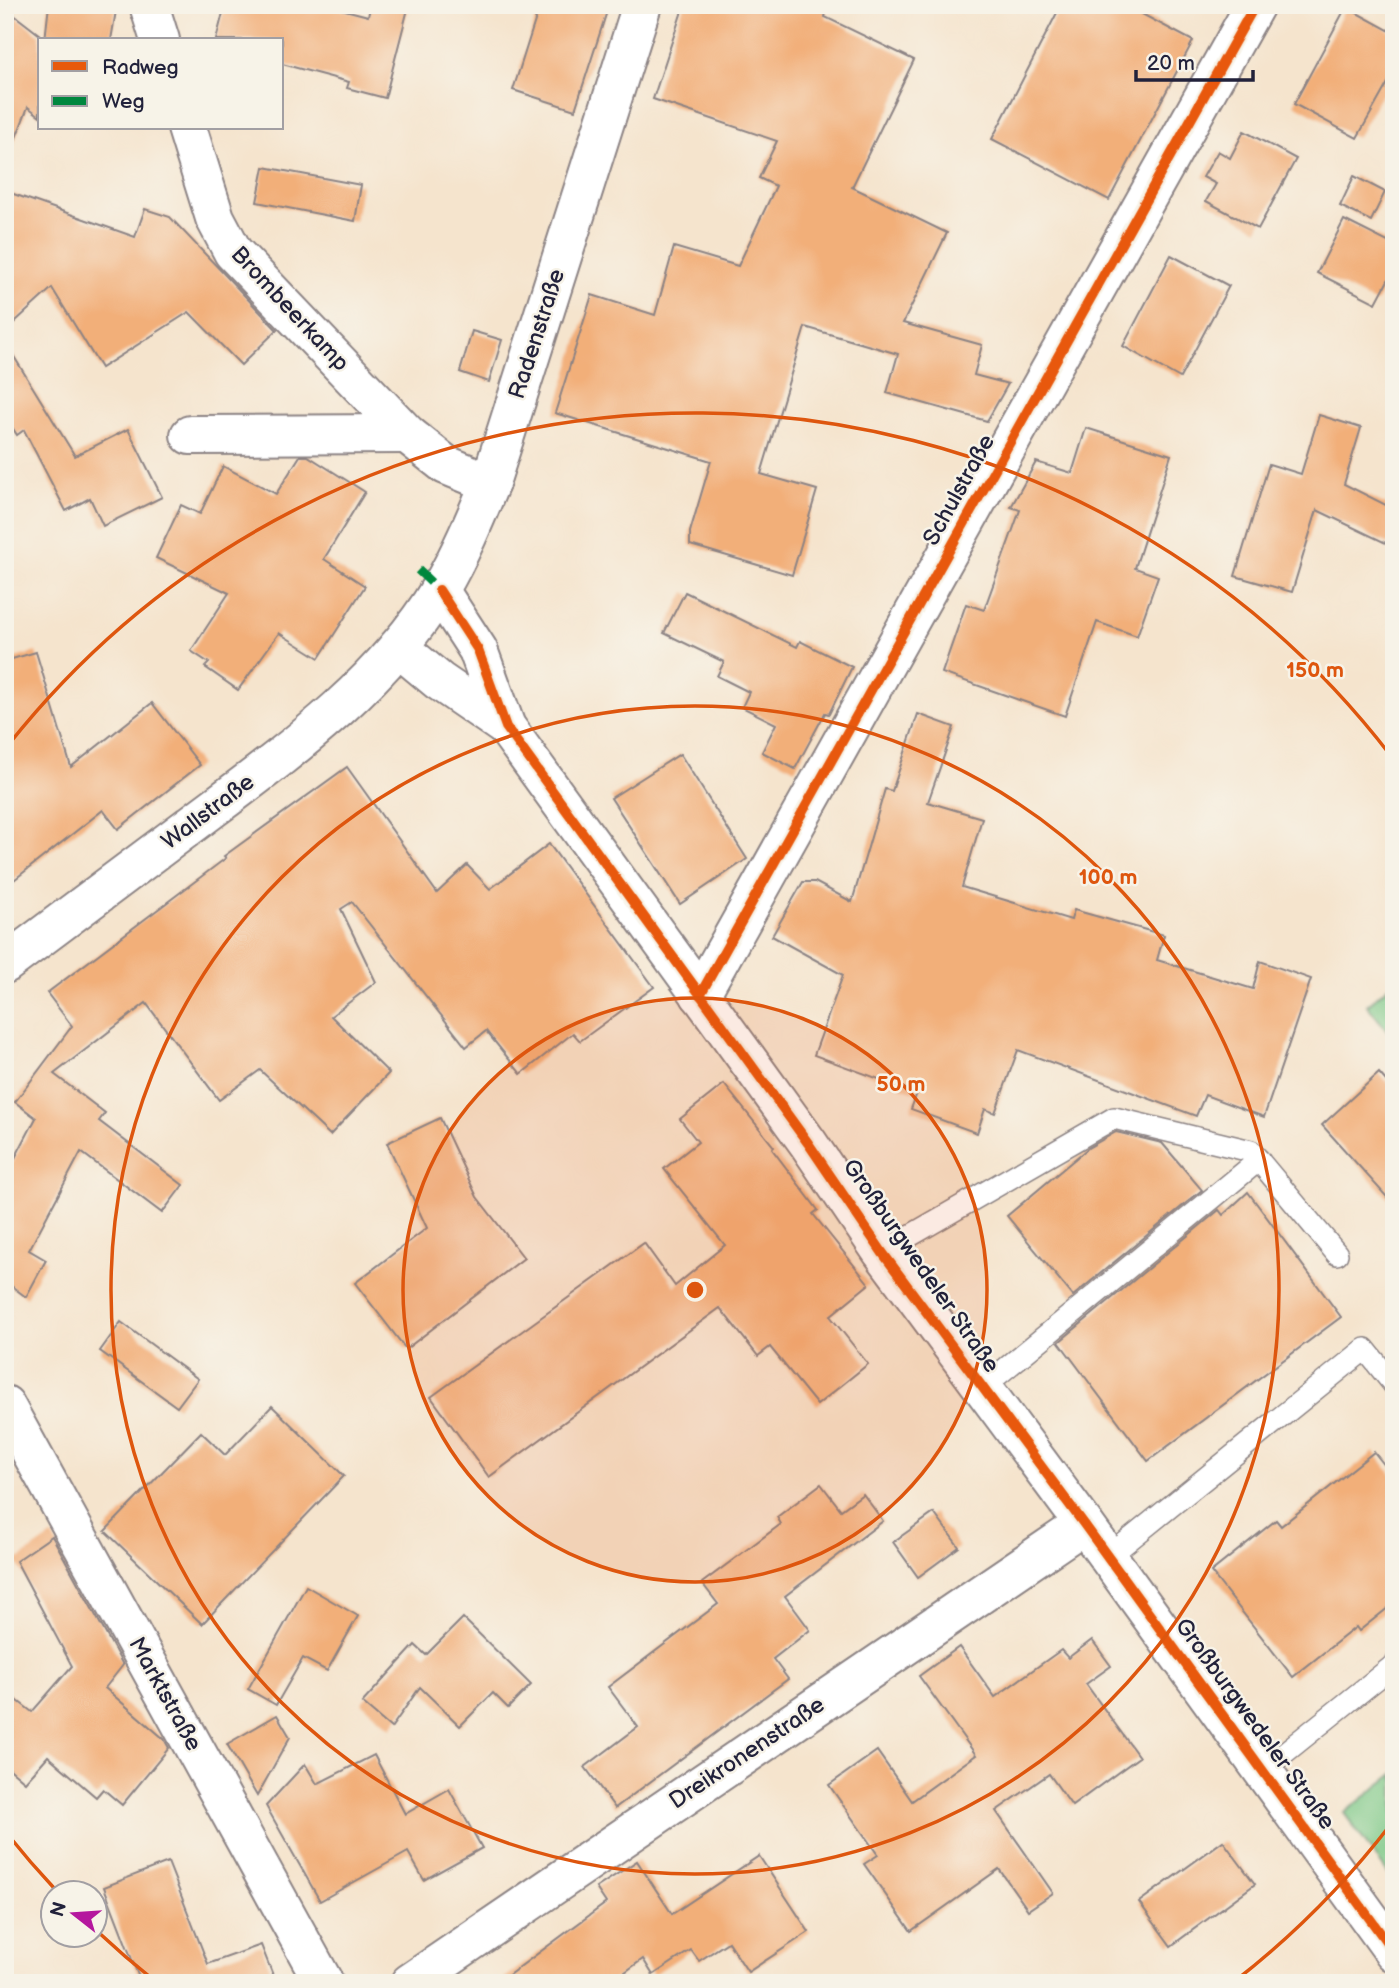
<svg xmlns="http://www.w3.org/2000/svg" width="1399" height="1988" font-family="'Balsamiq Sans',sans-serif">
	<rect width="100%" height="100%" fill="#f7f3e8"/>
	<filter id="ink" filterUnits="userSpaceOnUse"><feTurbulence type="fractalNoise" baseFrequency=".0143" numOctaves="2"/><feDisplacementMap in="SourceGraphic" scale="14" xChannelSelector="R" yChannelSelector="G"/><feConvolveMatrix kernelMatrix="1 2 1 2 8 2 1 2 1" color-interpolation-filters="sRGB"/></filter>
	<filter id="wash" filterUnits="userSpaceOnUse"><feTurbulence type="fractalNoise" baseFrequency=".00686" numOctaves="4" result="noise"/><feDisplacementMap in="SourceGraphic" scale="28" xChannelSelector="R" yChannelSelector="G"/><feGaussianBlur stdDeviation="1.57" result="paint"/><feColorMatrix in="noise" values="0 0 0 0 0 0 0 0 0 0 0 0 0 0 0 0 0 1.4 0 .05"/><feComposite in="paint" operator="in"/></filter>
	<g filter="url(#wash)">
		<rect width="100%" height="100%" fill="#f5e4cd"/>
		<!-- green -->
		<g fill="#7cc886" stroke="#4f7560" stroke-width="2">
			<path d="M1394,982V1039L1367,1005Z"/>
			<path d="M1394,1774V1882L1344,1813Z"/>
		</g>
		<g id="blocks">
			<!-- building -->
			<g fill="#f2af79">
				<path d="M49,5H117L111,40H45Z"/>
				<path d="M225,5H326L368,16L371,5H409L385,98L347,88L349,82L282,64V40H216Z"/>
				<path d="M540,5H609L575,110L513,90Z"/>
				<path d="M684,5H827L825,17L914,60L852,187L947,233L903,323L982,345L974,375L1008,384L987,421L887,393L898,354L805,327L761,474L817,490L792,575L690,545V532L711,461L555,413L592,295L655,315L674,247L738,266L776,186L759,178L777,141L653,99Z"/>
				<path d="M1061,5H1125L1193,41L1109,200L992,139Z"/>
				<path d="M1346,7L1394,33V72L1357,138L1294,104Z"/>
				<path d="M5,8L40,35V116L28,107L8,158H5Z"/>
				<path d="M1244,131L1296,159L1258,229L1206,201L1216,184L1203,177L1218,151L1230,158Z"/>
				<path d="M264,167L361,185L355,221L257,202Z"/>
				<path d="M1354,176L1385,192L1371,221L1340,206Z"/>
				<path d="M5,191L135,237L145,209L170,217L277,330L241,365L189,312L101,368L52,288L5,331Z"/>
				<path d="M1344,220L1394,245V269L1376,303L1317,273Z"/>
				<path d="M1171,255L1229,286L1180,378L1123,346Z"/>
				<path d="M472,331L502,340L489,382L460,372Z"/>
				<path d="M5,342L75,456L128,429L162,497L103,526L90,498L66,511L24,430L17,435L5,416Z"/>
				<path d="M1319,415L1361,428L1344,484L1394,509V547L1317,510L1292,592L1235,576L1269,464L1301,474Z"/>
				<path d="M1086,428L1171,455L1135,568L1158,576L1137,636L1097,622L1065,716L942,673L966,604L984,610L1020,510L1011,507L1036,462L1072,473Z"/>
				<path d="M300,456H308L365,492L324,559L365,586L319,658L279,633L238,690L205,667L209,663L191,651L229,593L156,558L181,505L200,514L223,466L276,494Z"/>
				<path d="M685,592L797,647L800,641L852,667L829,714L825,713L795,769L762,752L776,724L742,707L749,692L717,676L724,662L664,633Z"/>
				<path d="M36,652L71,767L152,703L200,765L118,829L103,810L5,887V661Z"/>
				<path d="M918,714L954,727L928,802L982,818L962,887L1071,920L1074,910L1164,935L1157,960L1253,989L1260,961L1311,979L1264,1117L1205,1095L1196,1116L1018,1050L995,1113L985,1109L977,1133L911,1109L917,1093L814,1055L843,975L772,936L803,882H815L852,902L885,789L892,791Z"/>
				<path d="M680,754L747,859L680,904L611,798Z"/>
				<path d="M347,767L437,893L467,865L490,889L549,844L654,987L580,1041L573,1033L521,1074L486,1031L466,1047L352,902L341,909L376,982L331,1016L389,1073L330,1135L260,1070L219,1100L146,1003L54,1074L105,1113L99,1121L183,1185L162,1213L81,1152L29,1250L46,1260L26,1297L10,1285L5,1295V1177L36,1118L15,1102L72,1026L47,993L226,858L224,856Z"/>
				<path d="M1379,1073L1394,1090V1205L1322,1125Z"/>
				<path d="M724,1084L774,1147L772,1149L818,1210L813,1214L869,1284L830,1316L868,1364L817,1405L770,1347L758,1356L720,1308L489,1477L431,1397L644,1243L675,1286L725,1245L664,1169L698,1142L680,1119Z"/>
				<path d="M440,1118L477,1197L524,1258L406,1349L355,1283L427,1228L387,1143Z"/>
				<path d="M1116,1132L1162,1143L1202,1190L1073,1296L1007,1216L1088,1148Z"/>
				<path d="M1248,1192L1341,1317L1148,1461L1059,1342L1219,1210L1223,1215Z"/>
				<path d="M121,1322L198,1379L177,1407L100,1351Z"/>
				<path d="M272,1406L344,1476L202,1624L105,1531L201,1432L225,1455Z"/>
				<path d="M1374,1452L1394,1477V1603L1359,1631L1356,1627L1293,1677L1211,1572L1276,1520L1281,1526Z"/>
				<path d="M821,1484L841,1510L863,1494L883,1521L785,1596L810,1630L773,1659L788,1679L615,1808L585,1767L638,1727L608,1687L718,1604L702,1583L781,1524L777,1517Z"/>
				<path d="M934,1513L959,1547L918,1577L893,1542Z"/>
				<path d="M52,1536L123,1665L105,1688L164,1739L169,1748L122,1805L103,1789L96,1797L48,1756L25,1782L5,1765V1691L32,1712L72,1666L16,1561Z"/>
				<path d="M306,1586L358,1616L327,1671L303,1658L276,1705L248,1689Z"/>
				<path d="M463,1618L531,1685L508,1708L493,1693L460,1726L420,1687L391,1728L362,1703L415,1645L426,1655Z"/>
				<path d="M1092,1640L1111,1666L1086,1684L1139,1757L1072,1806L1049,1774L996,1811L1053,1893L1028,1910L999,1869L911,1931L864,1864L878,1855L829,1785L877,1751L912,1801L976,1755L919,1676L959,1647L995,1697L1061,1650L1068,1658Z"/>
				<path d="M277,1715L290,1737L257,1796L227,1744Z"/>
				<path d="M374,1755L405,1814L449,1789L482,1848L424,1880L408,1852L320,1901L266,1806L305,1764L317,1784Z"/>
				<path d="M1223,1841L1255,1884L1171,1946L1139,1902Z"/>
				<path d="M759,1856L809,1932L748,1972L728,1942L699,1961L691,1950L653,1975L643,1959L610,1983H498L606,1903L596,1888L637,1861L672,1914Z"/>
				<path d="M168,1862L208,1964L261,1945L276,1983H141L104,1887Z"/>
			</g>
		</g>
	</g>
	<g filter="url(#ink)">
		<use href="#blocks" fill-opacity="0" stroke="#8c8384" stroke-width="2"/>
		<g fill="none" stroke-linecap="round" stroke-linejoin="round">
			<!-- service casing -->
			<g stroke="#8c8384" stroke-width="24">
				<g id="service">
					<path d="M882,1252L1114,1118L1251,1151L1337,1254"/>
					<path d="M982,1388L1259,1160"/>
					<path d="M1108,1557L1365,1349L1394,1385"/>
					<path d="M1263,1770L1394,1665"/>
				</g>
			</g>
			<!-- minor casing -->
			<g stroke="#8c8384" stroke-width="42">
				<g id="minor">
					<path d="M149,5L160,40"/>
					<path d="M187,128L215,218L233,252L407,434L446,465L490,483"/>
					<path d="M190,435L407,434"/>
					<path d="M700,995L1255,5"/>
					<path d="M5,1405L324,1983"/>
					<path d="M410,1983L1084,1524"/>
				</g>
			</g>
			<!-- tertiary casing -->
			<g stroke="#8c8384" stroke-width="42">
				<g id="tertiary">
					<path d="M439,590L478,650L506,727L808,1143L882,1252L1084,1524L1394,1952"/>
					<path d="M398,647L439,681L506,727"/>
					<path d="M5,964C70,915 135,866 200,818C288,752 383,684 440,589C460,555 475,519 490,483L642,5"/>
				</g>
			</g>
			<!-- service -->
			<use href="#service" stroke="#fff" stroke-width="21"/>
			<!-- minor -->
			<use href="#minor" stroke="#fff" stroke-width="38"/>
			<!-- tertiary -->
			<use href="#tertiary" stroke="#fff" stroke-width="38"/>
			<!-- quiet -->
			<path stroke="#00873e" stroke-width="9" stroke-dasharray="18 9" stroke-linecap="butt" d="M418,570L439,590"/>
			<!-- cycleway casing -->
			<g stroke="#f7f3e8" stroke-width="15">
				<g id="cycleway">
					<path d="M439,590L478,650L506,727L808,1143L882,1252L1084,1524L1394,1952"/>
					<path d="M700,995L1255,5"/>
				</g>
			</g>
			<!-- cycleway -->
			<use href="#cycleway" stroke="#e8590c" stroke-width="10"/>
		</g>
	</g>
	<!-- distance rings -->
	<circle cx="695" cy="1290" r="292" fill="#de560e" fill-opacity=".12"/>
	<g fill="none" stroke="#de560e" stroke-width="3.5">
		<circle cx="695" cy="1290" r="292"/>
		<circle cx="695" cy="1290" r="584"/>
		<path d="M1391 1824A877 877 0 0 1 1235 1981M155 1981A877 877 0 0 1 97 1931M54 1888A877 877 0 0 1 9 1836M9 744A877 877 0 0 1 1391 756"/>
	</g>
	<g text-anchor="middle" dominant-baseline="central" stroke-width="5" stroke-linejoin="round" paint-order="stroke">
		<!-- street labels -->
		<g font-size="23" fill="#22223b" stroke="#f7f3e8">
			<text transform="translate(290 309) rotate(47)">Brombeerkamp</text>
			<text transform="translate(537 334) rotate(-72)">Radenstraße</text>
			<text transform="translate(959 490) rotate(-61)">Schulstraße</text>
			<text transform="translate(208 812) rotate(-37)">Wallstraße</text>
			<text transform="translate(921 1266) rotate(55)">Großburgwedeler Straße</text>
			<text transform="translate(165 1694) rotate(61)">Marktstraße</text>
			<text transform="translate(1255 1724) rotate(54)">Großburgwedeler Straße</text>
			<text transform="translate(747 1753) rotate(-34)">Dreikronenstraße</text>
		</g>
	</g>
	<circle cx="695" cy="1290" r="10" fill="#de560e" stroke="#f7f3e8" stroke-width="3.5"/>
	<g font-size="21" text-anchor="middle" font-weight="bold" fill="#de560e" stroke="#f7f3e8" stroke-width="5" stroke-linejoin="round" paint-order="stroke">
		<text x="1315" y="677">150 m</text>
		<text x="1108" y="884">100 m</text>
		<text x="901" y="1091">50 m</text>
	</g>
	<!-- margin -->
	<rect width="1399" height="1988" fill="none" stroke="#f7f3e8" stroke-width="28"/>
	<!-- legend -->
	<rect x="38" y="38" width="245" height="91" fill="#f7f3e8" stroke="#a29fa3" stroke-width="2"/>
	<rect x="52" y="61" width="35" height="10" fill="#e8590c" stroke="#a29fa3" stroke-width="2"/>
	<text x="102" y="74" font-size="21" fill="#22223b">Radweg</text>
	<rect x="52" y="96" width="35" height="10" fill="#00873e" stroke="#a29fa3" stroke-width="2"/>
	<text x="102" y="108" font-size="21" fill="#22223b">Weg</text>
	<!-- north arrow -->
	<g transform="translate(74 1914) rotate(287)"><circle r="33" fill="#f7f3e8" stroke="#a29fa3" stroke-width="2"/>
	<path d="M0-5L12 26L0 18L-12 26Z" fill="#b5179e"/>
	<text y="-10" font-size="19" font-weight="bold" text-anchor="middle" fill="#22223b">N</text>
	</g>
	<!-- scale -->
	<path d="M1136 70v10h117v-10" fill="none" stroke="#22223b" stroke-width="3.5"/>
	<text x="1147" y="70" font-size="21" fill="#22223b" stroke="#f7f3e8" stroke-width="5" paint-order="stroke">20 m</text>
</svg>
